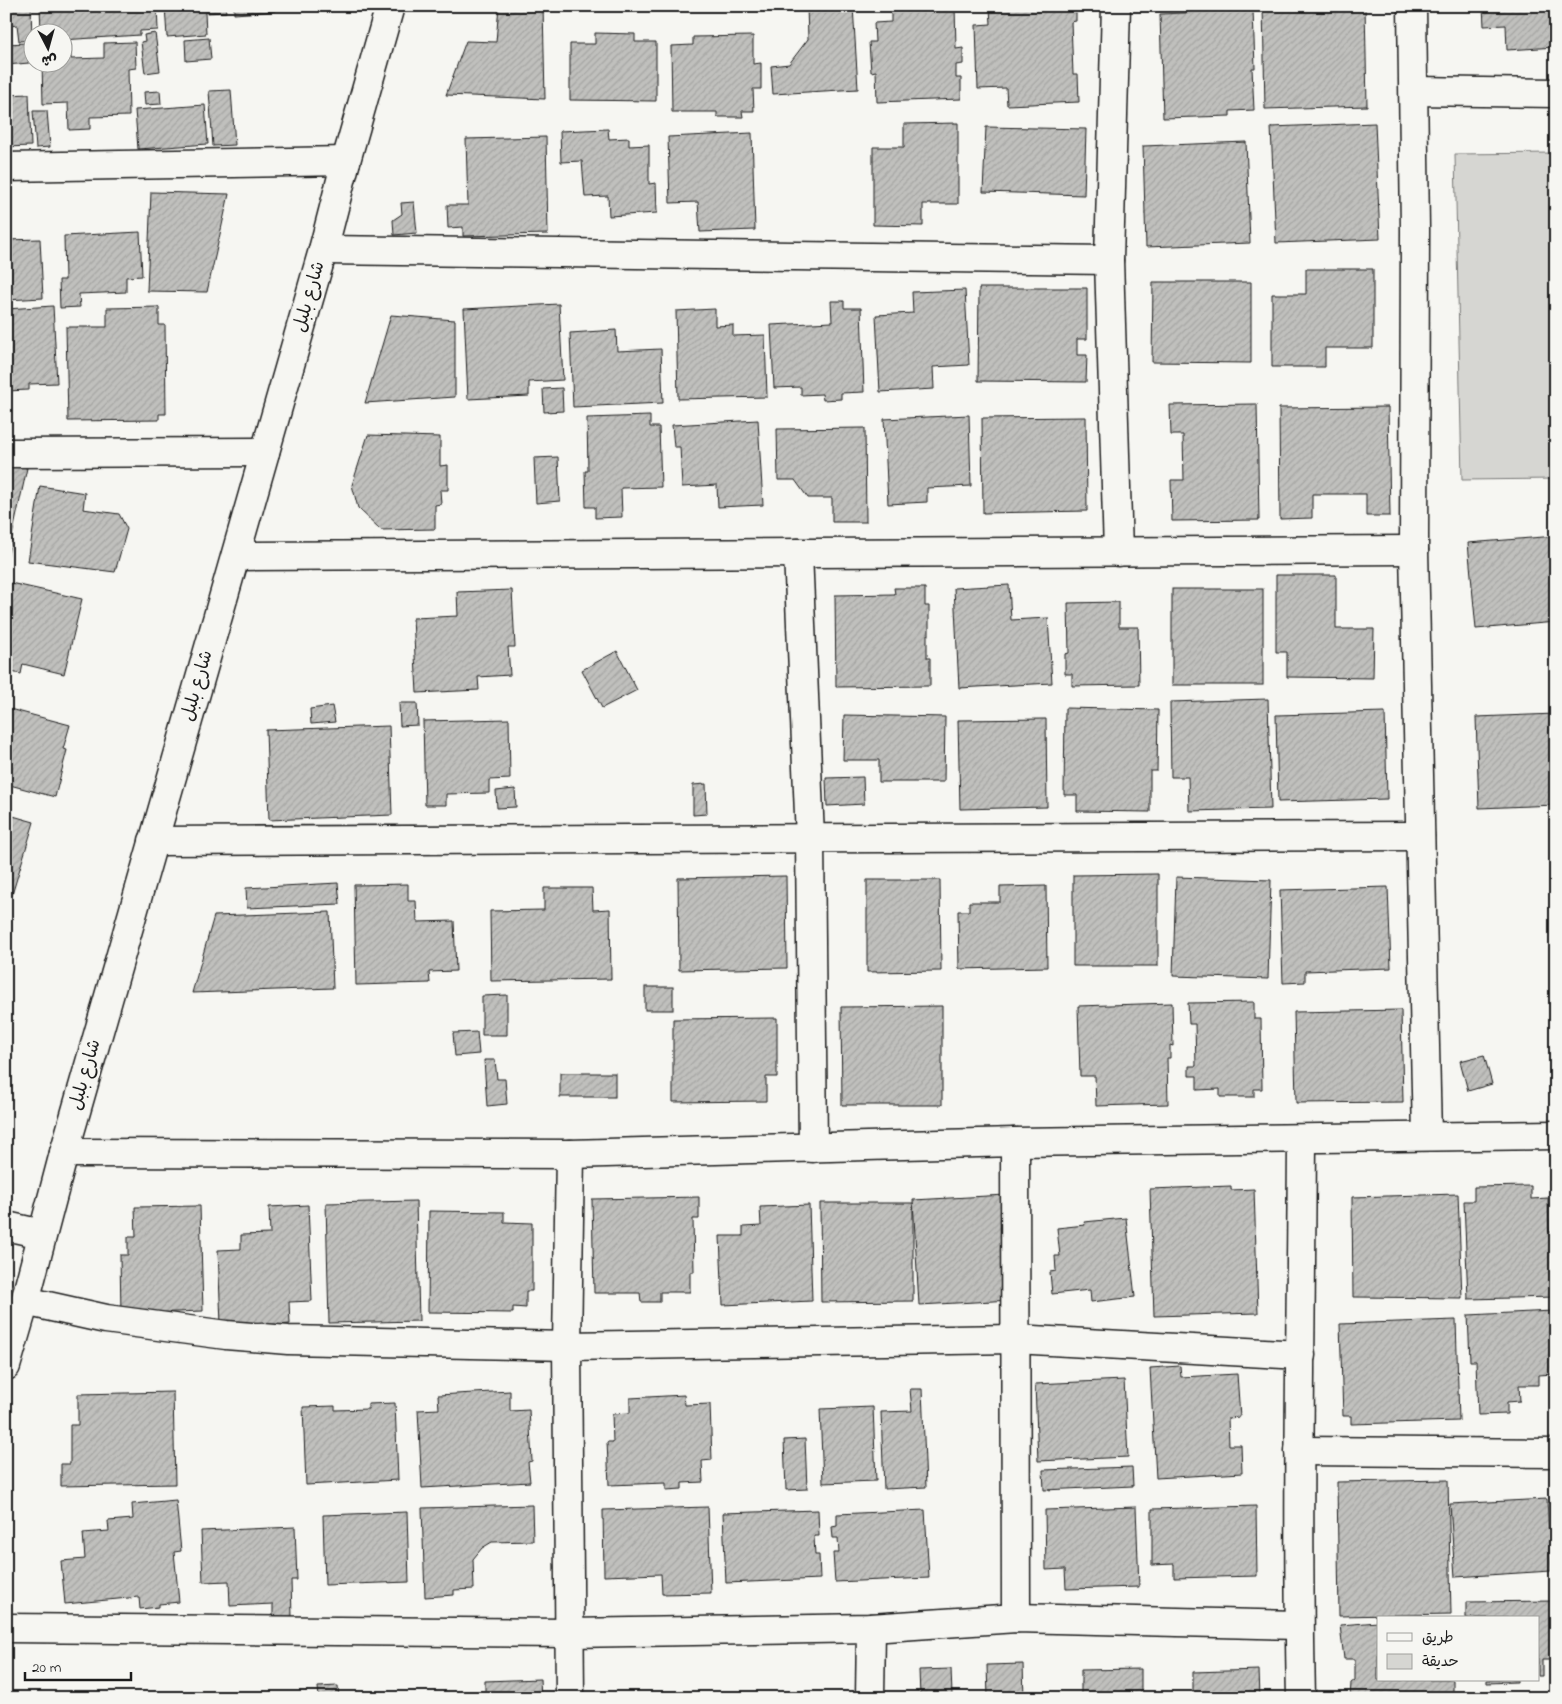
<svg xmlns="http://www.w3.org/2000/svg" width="1562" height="1704" font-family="'Indie Flower','Playpen Sans Arabic',sans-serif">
	<defs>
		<pattern id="building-hatch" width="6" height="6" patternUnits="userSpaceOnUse" patternTransform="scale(1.25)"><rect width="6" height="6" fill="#c0c0bd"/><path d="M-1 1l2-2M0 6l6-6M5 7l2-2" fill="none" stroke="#a4a4a2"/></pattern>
	</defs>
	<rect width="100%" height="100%" fill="#f6f6f2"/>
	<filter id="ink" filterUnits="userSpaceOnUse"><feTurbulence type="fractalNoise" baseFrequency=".02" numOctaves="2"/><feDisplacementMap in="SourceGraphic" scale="10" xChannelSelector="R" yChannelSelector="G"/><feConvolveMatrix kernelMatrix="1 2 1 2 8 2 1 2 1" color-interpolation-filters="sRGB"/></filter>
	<g filter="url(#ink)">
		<!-- park -->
		<path fill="#d6d6d2" stroke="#797977" d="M1556,153V479L1462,480L1455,154Z"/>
		<!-- building -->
		<g fill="url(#building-hatch)" stroke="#1c1c1c">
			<path d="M8,6H31L32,40L19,41L17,25L10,26Z"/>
			<path d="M40,6H157L158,30L140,31V35L62,40V32H41Z"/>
			<path d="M165,6H225L226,12L205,13L206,34L167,37Z"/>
			<path d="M234,6H276L275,11L234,14Z"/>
			<path d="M499,6H543L545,99L446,95L466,41L496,42Z"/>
			<path d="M807,6H853L858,89L773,94L771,66L789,64L808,39Z"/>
			<path d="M891,6H955L956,49L963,48V64L956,65V78H961V99L877,102L876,71L871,72L869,42H875L874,23L891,22Z"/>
			<path d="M1037,6H1076V21L1071,22L1073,74H1078L1079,102L1007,105L1006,88L978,89L976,25L991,24L990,8Z"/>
			<path d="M1263,6H1365L1367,106L1265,109Z"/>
			<path d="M1483,6H1556V47L1507,50L1506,25L1484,26Z"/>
			<path d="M1253,10L1255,68H1252L1254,110L1230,111V116L1163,118L1160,14Z"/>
			<path d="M155,33L160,71L145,73L141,42L145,41L144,35Z"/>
			<path d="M595,33L635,34V42H656V101L570,100V44H595Z"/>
			<path d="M753,36V64L761,63V89H753L754,111H742L743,117H717V112H672L671,46L693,45V37Z"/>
			<path d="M209,38L211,59L186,61L185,40Z"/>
			<path d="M135,42L136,68L128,69L129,116L90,117V129L69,130L68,103L43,104L42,62H62V45L71,44V59L104,58V43Z"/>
			<path d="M27,43L29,63L6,65V44Z"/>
			<path d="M231,90L235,145L213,146L209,91Z"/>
			<path d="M160,91L161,104L145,105L144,92Z"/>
			<path d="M29,94L31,146L6,147V95Z"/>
			<path d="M205,105L208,144L138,149L135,110Z"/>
			<path d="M33,111H47L50,147L36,148Z"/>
			<path d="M958,123V204H923V226L873,225V147H904V124Z"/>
			<path d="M1375,123L1380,239L1276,243L1271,127Z"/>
			<path d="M986,127L1086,129L1084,195L983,192Z"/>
			<path d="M608,129L609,139L629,138V146L649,145V184L656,183L657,213L609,216L608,196L585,197L582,161L561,162L560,131Z"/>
			<path d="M752,133L755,230L700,232L698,202L670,203L668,137Z"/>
			<path d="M546,137L548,234L463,236V227L448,228L447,205H468L466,139Z"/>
			<path d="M1246,142L1250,243L1146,247L1143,146Z"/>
			<path d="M151,192L229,194L207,292L147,291Z"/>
			<path d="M414,202L417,233L394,235L393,220L402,214L401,203Z"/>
			<path d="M140,232L142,276L126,277V292L79,294L80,307L60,308L59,280H65L64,236Z"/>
			<path d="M40,239L43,298L6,300V240Z"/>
			<path d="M1306,269H1373V348H1325V367H1272V294H1306Z"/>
			<path d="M1153,282H1251V363L1152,362Z"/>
			<path d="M979,288H1087V339H1077V355H1087L1086,382L978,381Z"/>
			<path d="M965,290L969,365L933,367L934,389L880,392L876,315L913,313L912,292Z"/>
			<path d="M831,301H844V308H861L864,392L841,393V399L823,400L822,394L801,395V387L774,388L771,325L832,322Z"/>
			<path d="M559,304L563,380L529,382V396L468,399L464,309Z"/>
			<path d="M53,306L57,383L29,384V390L6,391V309Z"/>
			<path d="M159,307V325H165L166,414H159V420L68,421L66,327H107V308Z"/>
			<path d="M715,309V326L733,325V336L765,335L767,397L678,399L676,311Z"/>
			<path d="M391,315L455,320V397L365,403Z"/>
			<path d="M616,330L617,351L661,349L663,403L573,407L570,333Z"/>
			<path d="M562,388L563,411L544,412L543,389Z"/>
			<path d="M1257,404L1259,520L1172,521L1171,480H1184L1183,435H1171L1170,405Z"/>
			<path d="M1388,407L1390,516H1366V494H1312V518L1280,519L1279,408Z"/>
			<path d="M969,415L971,486L927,488V502L888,504L884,419Z"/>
			<path d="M650,416V427H659L661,487L621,488L622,517L595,518V507H586L585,471H588L587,418Z"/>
			<path d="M1086,417L1087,511L983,513L982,418Z"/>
			<path d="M758,420L763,505L718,507L717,485L682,487L680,447H674L672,425Z"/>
			<path d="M865,428L866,522H832V498H808L795,480H778L777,429Z"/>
			<path d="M368,435L440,437V466L448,465V490H440L441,504L435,505V529L381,530L358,508L352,485Z"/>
			<path d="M558,457L560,501L536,503L534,458Z"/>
			<path d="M6,464L27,468L7,559H6Z"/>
			<path d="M40,486L85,493L83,509L119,514L127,529L115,572L28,561Z"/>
			<path d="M1556,536V622L1476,629L1468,543Z"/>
			<path d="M1276,575H1336V629H1374L1373,678L1287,677V652H1276Z"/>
			<path d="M6,582L82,599L64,674L23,664L21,674L6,671Z"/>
			<path d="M1009,585L1011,620L1048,618L1052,683L959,688L954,588Z"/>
			<path d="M894,588H925V606H929V635L927,634V658H930V686L836,687L835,595L895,594Z"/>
			<rect x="1172" y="589" width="91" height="96"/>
			<path d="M512,590L515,647H508L510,675L478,677L479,690L417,693L413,618L458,616L457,592Z"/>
			<path d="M1119,602V627H1138L1139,685L1072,686V674H1065V654L1069,653L1068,603Z"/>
			<path d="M617,651L637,690L602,708L582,670Z"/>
			<path d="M1268,699L1271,809L1189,811L1188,777H1171L1170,702Z"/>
			<path d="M399,703H417L418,725L400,726Z"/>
			<path d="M332,706L335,722L311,724L310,709Z"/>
			<path d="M6,708L70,725L63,749L67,750L55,797L6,784Z"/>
			<path d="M1065,708L1158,710L1157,771H1150V812L1077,811V795H1064Z"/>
			<path d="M1385,712L1387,799L1278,802L1276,715Z"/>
			<path d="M1556,714V805L1479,808L1476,717Z"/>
			<path d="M844,715L945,717L944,782H879V760H843Z"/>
			<path d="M509,719L510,779L489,780V793L446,794V805H425L423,721Z"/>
			<path d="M1046,719L1047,807L960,809L958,720Z"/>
			<path d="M389,726L392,815L269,820L266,730Z"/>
			<path d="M863,777L864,804L827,806L826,778Z"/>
			<path d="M706,784L707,814L693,815V785Z"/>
			<path d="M515,789L516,807L497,808L496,791Z"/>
			<path d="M6,814L34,822L11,898L6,896Z"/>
			<path d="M1158,874V966H1073V875Z"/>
			<path d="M786,876L787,968L679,970L678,878Z"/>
			<path d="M1176,877L1271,880L1268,979L1173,976Z"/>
			<path d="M867,880H940L941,971L867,972Z"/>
			<path d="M338,883L340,904L247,908L246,888Z"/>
			<path d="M408,884V901H416L417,922L454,921L456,971L429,972L430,983L356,985L354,885Z"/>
			<path d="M1046,886L1047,967L959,969L958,911H969V902H1000V887Z"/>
			<path d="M1388,887L1391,968L1305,971V982L1283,983L1280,890Z"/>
			<path d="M544,888H592L593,910L610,909L611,979L491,981L490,911L544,910Z"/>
			<path d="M330,912L333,988L192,993L214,916Z"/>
			<rect x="645" y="987" width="28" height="23"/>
			<path d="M507,995V1035H482V996Z"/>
			<path d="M1254,1002V1019H1261L1262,1089H1254V1097H1220V1089L1197,1090V1076H1189V1066H1196L1195,1024H1189L1188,1003Z"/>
			<path d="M1172,1003L1173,1046L1170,1045V1058H1167L1168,1104L1096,1106L1095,1076H1080L1078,1006Z"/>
			<path d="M942,1006V1105H842L841,1007Z"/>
			<path d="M1401,1010L1403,1102L1296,1103L1294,1012Z"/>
			<path d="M777,1018V1077H766V1101L673,1102V1019Z"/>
			<path d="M477,1032L479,1054L455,1056L453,1033Z"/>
			<path d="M1484,1055L1492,1084L1468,1091L1460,1061Z"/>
			<path d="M484,1060H495L497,1079H505L507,1104L487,1106Z"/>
			<rect x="560" y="1073" width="55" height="24"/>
			<path d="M1231,1186V1190L1254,1189L1258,1313L1154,1316L1150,1189Z"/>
			<path d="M1531,1186V1199L1548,1198L1549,1232H1556V1297L1468,1299L1464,1201H1474V1187Z"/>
			<path d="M1458,1194L1462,1298L1353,1297L1352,1197Z"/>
			<path d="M1006,1195L1012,1300L919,1305L913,1200Z"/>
			<path d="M699,1197V1219H693L694,1272H690V1292H660V1302H641L640,1293H594L592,1199Z"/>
			<path d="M416,1201L419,1321L329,1323L326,1203Z"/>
			<path d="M820,1203H913V1301L821,1302Z"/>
			<path d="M308,1205L312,1301L289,1302L290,1324L263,1326V1322L221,1324L218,1250L241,1249V1235L270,1234L269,1207Z"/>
			<path d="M809,1205L812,1301L723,1305L720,1236H743V1227L761,1226L760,1207Z"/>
			<path d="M200,1206L203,1311L121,1314L120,1255H128V1237H136L135,1207Z"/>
			<path d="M429,1211L504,1212V1222L532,1223V1291H526V1308L513,1307V1313L428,1312Z"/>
			<path d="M1126,1218L1135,1297L1091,1302L1090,1290L1052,1294L1050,1272L1056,1271L1055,1256H1060L1057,1228L1085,1225L1084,1222Z"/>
			<path d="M1553,1311L1555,1374L1538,1375V1385H1519L1520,1401L1507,1402V1414L1478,1415L1476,1361H1470L1468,1315Z"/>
			<path d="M1456,1320L1459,1421L1351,1424V1416H1343L1340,1324Z"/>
			<path d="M1180,1366L1181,1377L1237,1374L1240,1417L1228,1418L1229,1445H1241L1242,1473L1156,1478L1150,1368Z"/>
			<path d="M1124,1380L1128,1457L1038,1461L1035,1384Z"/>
			<path d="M910,1389H922L926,1487L884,1489L881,1412L912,1411Z"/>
			<path d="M510,1391V1411L529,1410L532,1461L528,1462L530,1482L422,1488L418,1410L439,1409L438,1395Z"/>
			<path d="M173,1392L175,1484L61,1486V1464H70V1425H78V1394Z"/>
			<path d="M684,1395L685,1405L710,1404L712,1460L702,1461L703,1482L682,1483V1489L666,1490V1483L609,1485L607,1442H613L612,1414L630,1413V1398Z"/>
			<path d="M395,1403L398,1480L306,1485L303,1407L335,1406V1410L368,1409V1404Z"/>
			<path d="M873,1407L876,1481L823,1483L820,1409Z"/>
			<path d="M805,1439L807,1489L786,1490L784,1440Z"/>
			<path d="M1132,1467L1133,1486L1044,1490L1043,1470Z"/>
			<path d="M1448,1480L1451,1614L1339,1616L1337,1482Z"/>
			<path d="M1547,1499L1551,1571L1455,1577L1450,1504Z"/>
			<path d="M176,1500L181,1551L174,1552L179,1602L159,1604V1607L140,1609L139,1597L65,1604L61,1561L85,1559L83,1533L109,1531L108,1521L133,1519L132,1504Z"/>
			<path d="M532,1505L533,1541L492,1542L482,1548L473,1559L474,1589L454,1590V1595L425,1597L422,1508Z"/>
			<path d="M1256,1506L1257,1576L1174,1578V1564L1152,1565V1509Z"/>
			<path d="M708,1507L711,1593L662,1594L661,1574L604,1576L603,1510Z"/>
			<path d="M1136,1507L1139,1587L1066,1589L1065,1569L1046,1570L1045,1510Z"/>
			<path d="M818,1510L819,1536H814L815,1555H819L820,1579L726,1583L723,1513Z"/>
			<path d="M925,1510L929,1578L835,1582L833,1553H839L838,1538H833L832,1527L837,1526V1514Z"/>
			<path d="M407,1512L409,1582L325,1585L323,1515Z"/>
			<path d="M295,1527L297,1580H291L292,1617H273V1604L230,1606L229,1581L203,1582L201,1531Z"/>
			<path d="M1556,1601V1660H1542V1676H1538V1618H1466V1602Z"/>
			<path d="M1378,1622V1680H1453V1698H1350L1351,1683L1355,1680V1659H1344L1340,1625Z"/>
			<path d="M1023,1664L1024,1698H988L987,1665Z"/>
			<path d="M951,1669L952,1695L920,1696L919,1670Z"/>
			<path d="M1141,1669V1698H1037V1694H1081V1670Z"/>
			<path d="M1259,1670L1260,1698H1193V1672Z"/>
			<path d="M540,1679L541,1698H485V1681Z"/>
			<path d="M1487,1680H1517V1682L1487,1683Z"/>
			<path d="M338,1686L339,1698H319L318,1687Z"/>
		</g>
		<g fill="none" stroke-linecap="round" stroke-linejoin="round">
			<!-- street casing -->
			<g stroke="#1c1c1c" stroke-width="31">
				<g id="street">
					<path d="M1116,6L1109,260L1118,552"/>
					<path d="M1412,6L1415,230L1414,550L1427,1136"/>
					<path d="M1415,91L1556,93"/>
					<path d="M6,167L346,161"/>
					<path d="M323,250L1109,260"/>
					<path d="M6,453L265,452"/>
					<path d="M798,553L810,838L813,1148"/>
					<path d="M236,556L1414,550"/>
					<path d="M153,841L1420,836"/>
					<path d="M1015,1142L1016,1618"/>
					<path d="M64,1153L570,1154L1015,1142L1556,1135"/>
					<path d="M570,1154L567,1346L570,1698"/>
					<path d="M6,1226L42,1234"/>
					<path d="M25,1301L106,1319L226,1335L288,1340L567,1346L1015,1339L1301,1355"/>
					<path d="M6,1366L25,1301L64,1153L323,250L346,161L390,6"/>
					<path d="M1299,1451L1556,1453"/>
					<path d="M6,1628L570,1633L871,1628L1016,1618L1299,1625"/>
					<path d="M870,1698L871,1628"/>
					<path d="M1301,1698C1297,1512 1301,1325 1302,1139"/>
				</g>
			</g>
			<!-- street -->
			<use href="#street" stroke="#f6f6f2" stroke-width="28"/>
		</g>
	</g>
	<g text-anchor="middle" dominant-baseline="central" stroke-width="5" stroke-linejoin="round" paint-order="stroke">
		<!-- street labels -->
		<g font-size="18" fill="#1c1c1c" stroke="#f6f6f2">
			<text transform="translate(310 297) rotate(-74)">شارع بلبل</text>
			<text transform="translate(198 686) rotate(-74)">شارع بلبل</text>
			<text transform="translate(86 1075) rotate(-74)">شارع بلبل</text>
		</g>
	</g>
	<!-- margin -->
	<rect width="1562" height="1704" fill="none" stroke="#f6f6f2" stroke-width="25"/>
	<rect x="12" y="12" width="1537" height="1679" fill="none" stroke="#1c1c1c" stroke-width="2" filter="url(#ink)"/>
	<!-- legend -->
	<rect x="1377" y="1616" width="162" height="65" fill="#f6f6f2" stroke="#9f9f9c"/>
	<rect x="1387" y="1633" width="25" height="8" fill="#f6f6f2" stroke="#9f9f9c"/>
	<text x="1422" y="1642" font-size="15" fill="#1c1c1c">طريق</text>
	<rect x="1387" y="1654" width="25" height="15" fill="#d6d6d2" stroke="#9f9f9c"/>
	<text x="1422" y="1666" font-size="15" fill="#1c1c1c">حديقة</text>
	<!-- north arrow -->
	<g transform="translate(48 48) rotate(174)"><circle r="24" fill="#f6f6f2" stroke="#9f9f9c"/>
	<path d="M0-4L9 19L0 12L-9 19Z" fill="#1c1c1c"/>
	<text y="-8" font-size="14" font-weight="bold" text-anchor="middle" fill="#1c1c1c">ش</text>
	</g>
	<!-- scale -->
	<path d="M25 1672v8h106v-8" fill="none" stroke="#1c1c1c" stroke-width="2.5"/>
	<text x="32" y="1672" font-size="15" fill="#1c1c1c" stroke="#f6f6f2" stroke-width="4" paint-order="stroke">20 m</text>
</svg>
